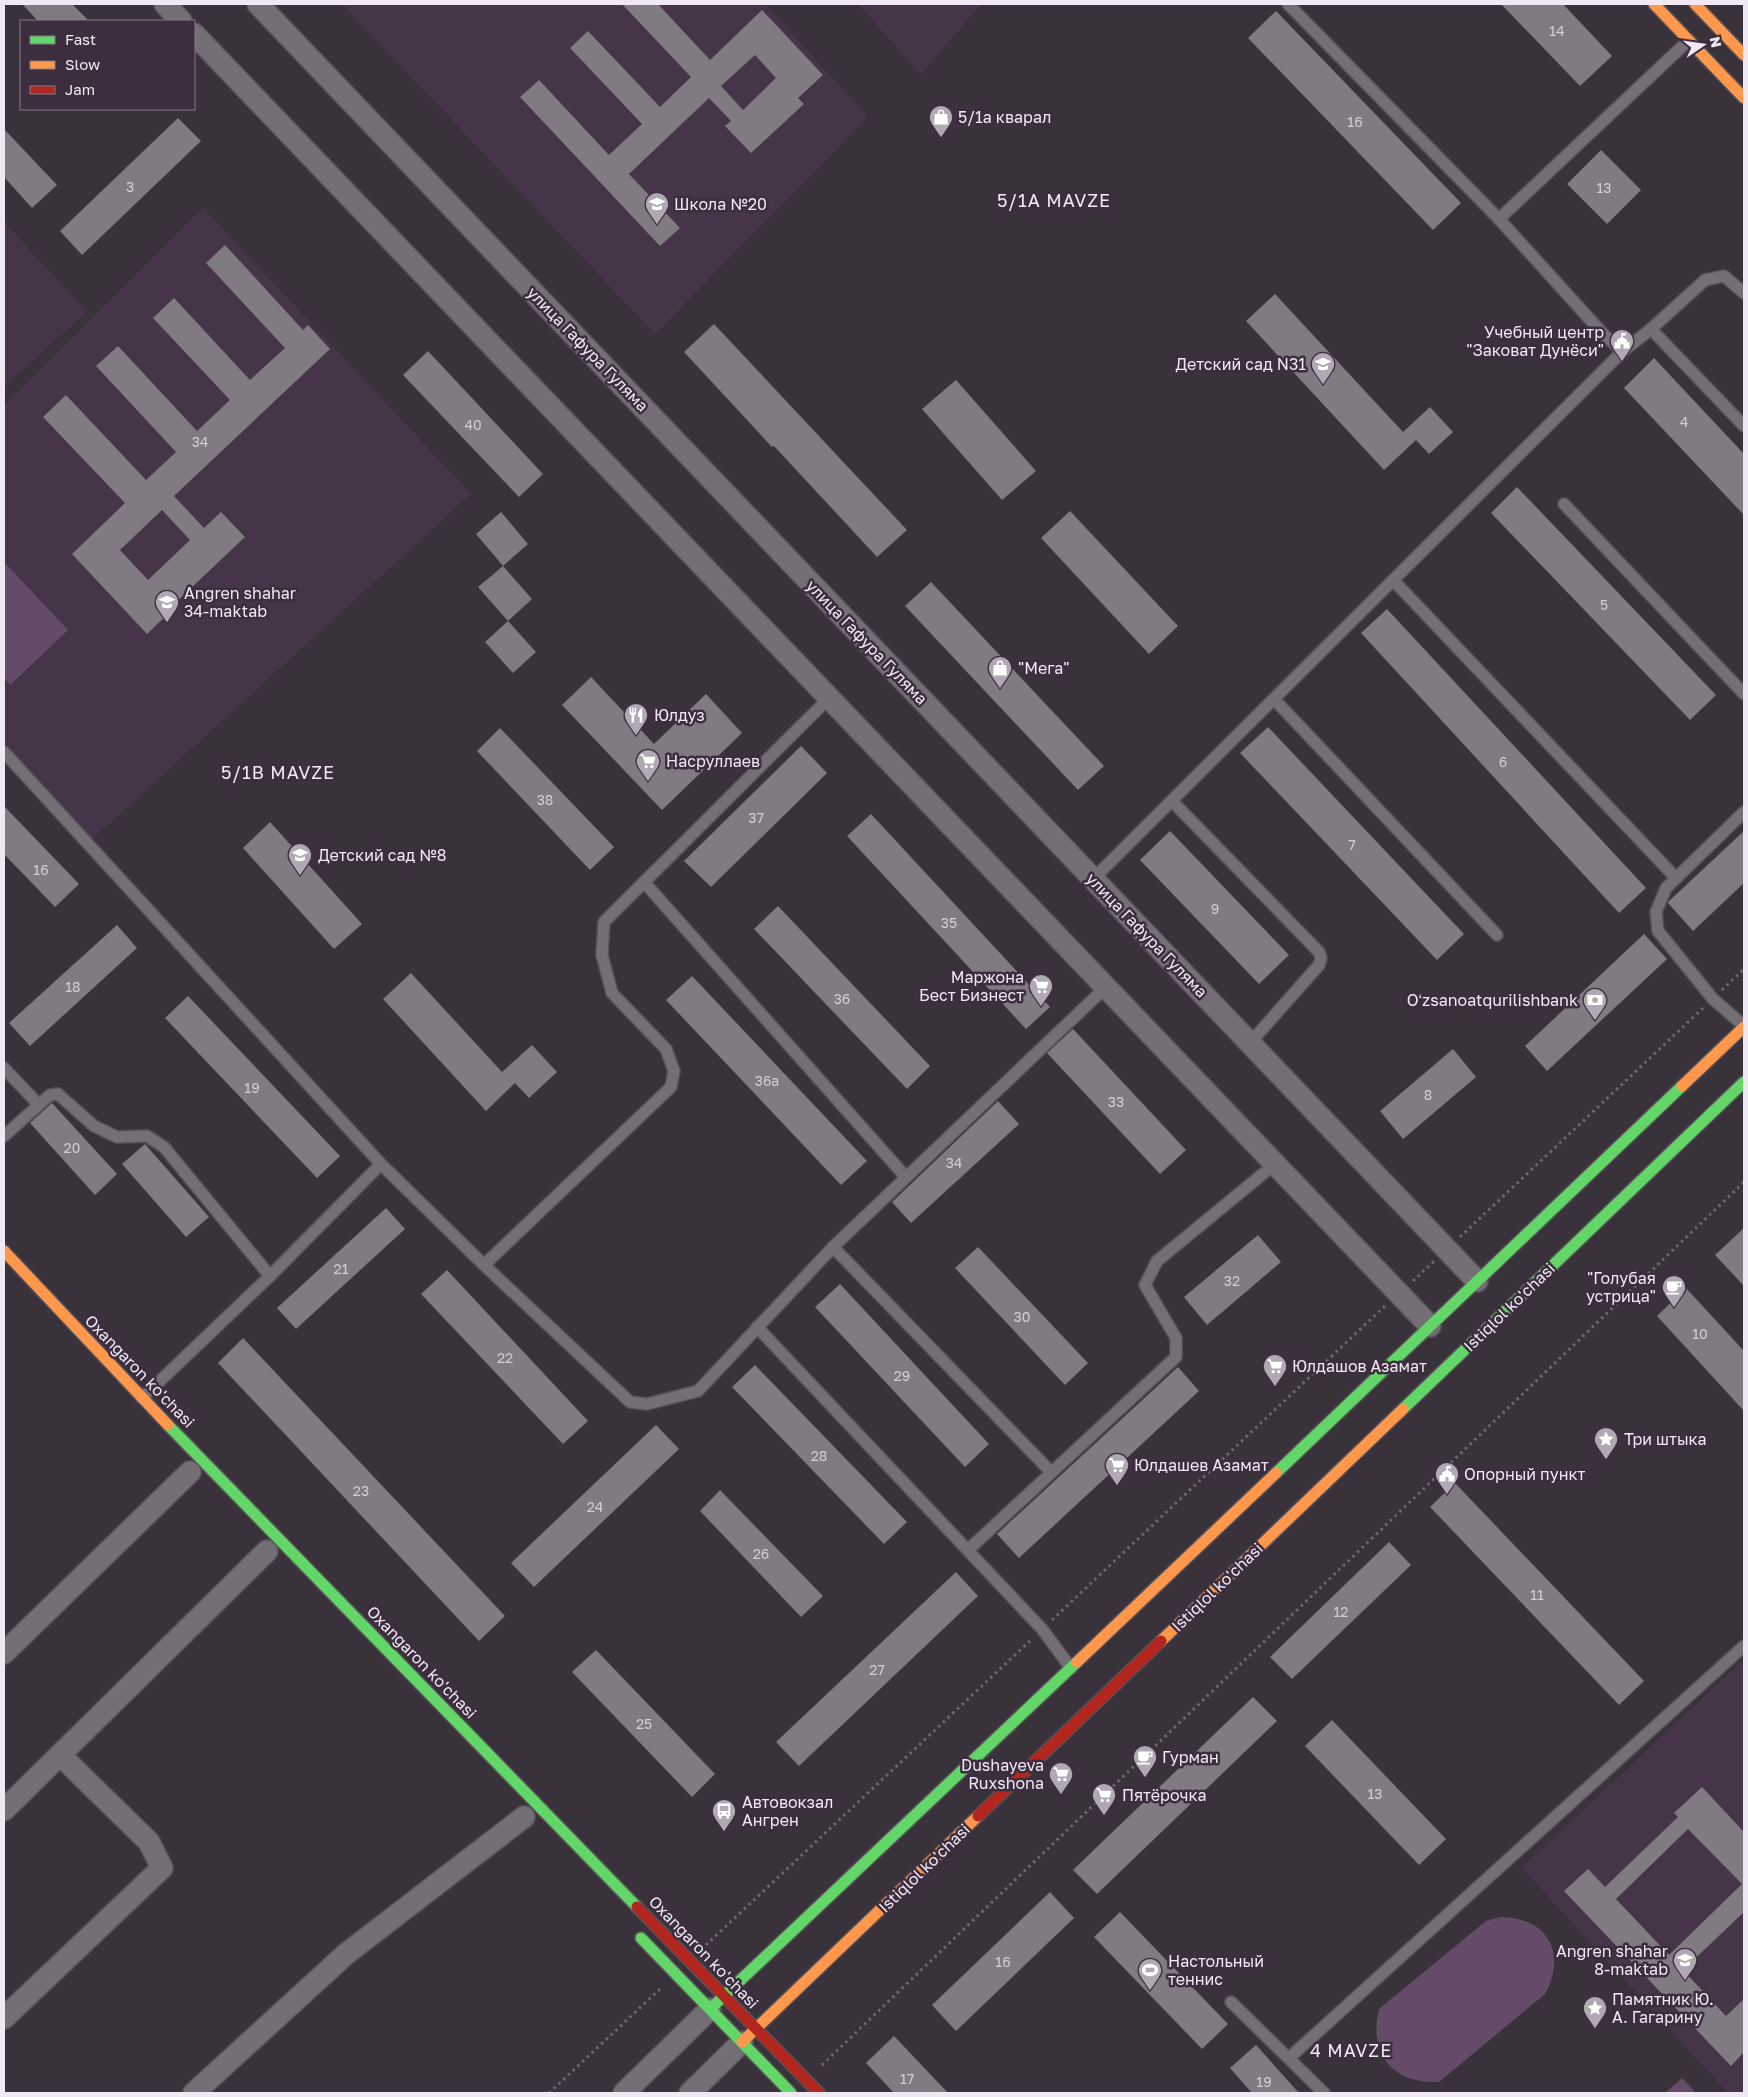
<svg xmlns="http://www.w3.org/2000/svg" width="1748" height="2097" font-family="'Golos Text',sans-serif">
	<rect width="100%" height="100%" fill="#39323a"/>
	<!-- built -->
	<g fill="#463549">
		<path d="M342,4H765L868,117L655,334Z"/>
		<path d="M858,4H981L921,74Z"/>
		<path d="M203,208L471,494L88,843L4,752V405Z"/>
		<path d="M4,222L87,312L4,386Z"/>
		<path d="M1744,1659V2093H1728L1522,1868Z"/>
	</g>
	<!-- green -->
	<g fill="#644c69">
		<path d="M4,562L68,630L10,685L4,678Z"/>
		<path d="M1501,1917C1548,1918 1567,1953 1545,1994L1439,2082C1392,2084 1368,2054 1379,2009L1486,1921Z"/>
		<path d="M1682,2078L1696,2093H1665Z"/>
	</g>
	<!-- building -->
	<g fill="#807a81" fill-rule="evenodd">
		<path d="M22,4H72L89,21H38Z"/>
		<path d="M622,4H658L710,60L762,10L823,75L798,98L804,104L751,153L725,126L731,121L709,98L629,174L680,228L660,246L520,97L539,80L609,155L642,124L570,48L588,31L660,107L691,77ZM755,55L776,78L743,110L721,86Z"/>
		<path d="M1501,4H1563L1612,56L1580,86Z"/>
		<path d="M1276,11L1461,203L1433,230L1248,38Z"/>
		<path d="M178,118L201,141L82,255L60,231Z"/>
		<path d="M4,129L57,185L32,208L4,177Z"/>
		<path d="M1601,150L1641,190L1607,224L1567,184Z"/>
		<path d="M225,245L303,330L308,325L330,349L174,496L204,528L221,512L245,537L172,606L174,608L147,634L72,554L125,503L43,417L66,395L146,480L176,452L96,366L118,346L197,431L230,400L153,318L174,298L250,380L285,348L206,263ZM162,510L190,540L148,580L120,550Z"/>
		<path d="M1275,294L1403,432L1430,407L1453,432L1429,454L1416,440L1384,470L1246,321Z"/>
		<path d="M714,324L907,530L877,557L774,446L772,447L684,352Z"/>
		<path d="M428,351L543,474L519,497L403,375Z"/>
		<path d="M1654,358L1744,454V515L1624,388Z"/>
		<path d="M956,380L1036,471L1002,500L922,409Z"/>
		<path d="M1517,487L1716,695L1690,720L1491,513Z"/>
		<path d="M1070,511L1178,626L1149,654L1041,538Z"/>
		<path d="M501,512L528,544L503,566L476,534Z"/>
		<path d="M503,566L532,599L508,621L478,587Z"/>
		<path d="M931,582L1104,766L1078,790L905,606Z"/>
		<path d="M1387,609L1646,888L1619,913L1361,633Z"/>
		<path d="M508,621L536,652L513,673L485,642Z"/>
		<path d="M591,677L654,744L706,694L742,733L662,810L562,705Z"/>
		<path d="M1268,727L1464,934L1437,960L1240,753Z"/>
		<path d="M500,728L614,847L590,870L477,751Z"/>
		<path d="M801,746L827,773L711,887L684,861Z"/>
		<path d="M4,806L79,884L55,907L4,854Z"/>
		<path d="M871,814L1050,1007L1026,1029L847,836Z"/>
		<path d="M270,822L362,924L334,949L243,848Z"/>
		<path d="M1170,831L1289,955L1259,984L1140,860Z"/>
		<path d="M1744,831V883L1693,931L1668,903L1669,901Z"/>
		<path d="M778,906L930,1066L907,1089L754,929Z"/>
		<path d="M117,925L137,948L30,1046L9,1023Z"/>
		<path d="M1644,934L1667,959L1547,1071L1525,1046Z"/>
		<path d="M411,973L502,1072L532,1045L557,1072L529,1098L515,1083L486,1111L383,999Z"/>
		<path d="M692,976L867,1161L841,1185L666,1000Z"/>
		<path d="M188,996L340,1156L317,1178L165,1018Z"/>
		<path d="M1073,1029L1186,1150L1160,1174L1047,1053Z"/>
		<path d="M1453,1049L1476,1077L1403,1139L1380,1111Z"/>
		<path d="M998,1101L1019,1124L911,1223L892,1202Z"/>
		<path d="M52,1103L117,1174L95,1195L30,1123Z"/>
		<path d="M145,1144L209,1217L186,1237L122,1164Z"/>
		<path d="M386,1208L405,1229L296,1329L277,1308Z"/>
		<path d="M1744,1228V1286L1715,1255Z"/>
		<path d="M1258,1235L1281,1262L1207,1325L1184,1297Z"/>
		<path d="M978,1247L1088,1363L1065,1385L955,1268Z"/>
		<path d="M447,1270L588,1421L563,1444L421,1294Z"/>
		<path d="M840,1284L989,1444L965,1467L815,1307Z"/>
		<path d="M1686,1288L1744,1351V1411L1657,1316Z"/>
		<path d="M243,1338L505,1616L479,1641L218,1363Z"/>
		<path d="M755,1365L907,1522L884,1544L732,1387Z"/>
		<path d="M1178,1367L1199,1391L1019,1558L997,1534Z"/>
		<path d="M656,1425L679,1449L534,1587L511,1563Z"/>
		<path d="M1455,1483L1644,1681L1619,1705L1430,1507Z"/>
		<path d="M720,1490L823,1596L801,1617L700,1511Z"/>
		<path d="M1389,1542L1411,1565L1292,1679L1270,1657Z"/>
		<path d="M956,1572L978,1596L799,1766L776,1742Z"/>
		<path d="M596,1650L715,1774L692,1797L572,1672Z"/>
		<path d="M1253,1697L1277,1721L1097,1894L1073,1870Z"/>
		<path d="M1332,1720L1446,1839L1419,1865L1305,1746Z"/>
		<path d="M1702,1787L1744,1832V1912L1683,1970L1726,2016L1744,1999V2052L1731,2066L1564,1891L1588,1869L1605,1887L1678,1817L1674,1813ZM1688,1829L1742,1884L1669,1955L1616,1899Z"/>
		<path d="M1050,1892L1074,1918L956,2031L932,2005Z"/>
		<path d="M1120,1912L1228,2024L1202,2049L1094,1937Z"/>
		<path d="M894,2036L948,2093H894L866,2063Z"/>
		<path d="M1256,2045L1299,2093H1252L1230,2068Z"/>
	</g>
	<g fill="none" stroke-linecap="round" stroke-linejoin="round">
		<!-- lane casing -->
		<g stroke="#565058" stroke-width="14">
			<g id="lane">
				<path d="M1288,4L1499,219L1689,40"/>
				<path d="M1499,219L1604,335L1623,351L1651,329L1705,280L1724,276L1744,293"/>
				<path d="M1651,329L1744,426"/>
				<path d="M1564,504L1744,694"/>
				<path d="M1393,580L1676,878"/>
				<path d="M1274,699L1497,935"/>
				<path d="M4,752L381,1164L484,1265L630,1402L647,1404L698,1391L833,1247L1106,987"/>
				<path d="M1172,801L1319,952L1321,958L1319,965L1250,1043"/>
				<path d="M1744,812L1666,888L1656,912L1658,931L1713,999L1744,1026"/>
				<path d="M1093,879L1623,351"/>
				<path d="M644,882L905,1176"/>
				<path d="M4,1068L38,1104"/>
				<path d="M4,1136L50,1095L58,1094L94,1126L117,1137L147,1136L164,1147L270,1276"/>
				<path d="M833,1247L1051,1472"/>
				<path d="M484,1265L671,1087L674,1071L666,1049L612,993L602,955L604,922L829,698"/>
				<path d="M757,1327L1042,1629L1071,1668"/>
				<path d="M142,1398L270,1276L381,1164"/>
				<path d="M968,1550L1176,1357V1338L1145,1285L1157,1261L1275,1164"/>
				<path d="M1231,2002L1324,2093"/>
				<path d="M1289,2058L1744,1646"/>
			</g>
		</g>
		<!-- street casing -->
		<g stroke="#565058" stroke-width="24">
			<g id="street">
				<path d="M165,4L181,21"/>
				<path d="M258,4L1477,1281"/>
				<path d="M194,34L1430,1326"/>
				<path d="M4,1653L190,1472"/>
				<path d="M4,1810L267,1551"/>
				<path d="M4,2018L162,1868L149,1842L60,1755"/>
				<path d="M194,2093L346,1954L524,1817"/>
				<path d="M624,2093L710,2009"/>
				<path d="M690,2093L742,2042"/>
			</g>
		</g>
		<!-- fast casing -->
		<g stroke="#565058" stroke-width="14">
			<g id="fast">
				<path d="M1403,1409L1744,1082"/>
				<path d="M168,1425L637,1907"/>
				<path d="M1276,1473L1682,1086"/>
				<path d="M641,1938L791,2093"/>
				<path d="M710,2009L1077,1662"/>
			</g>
		</g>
		<!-- slow casing -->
		<g stroke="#565058" stroke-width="14">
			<g id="slow">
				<path d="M1654,4L1744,98"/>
				<path d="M1695,4L1744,55"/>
				<path d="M1682,1086L1744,1027"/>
				<path d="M4,1251L168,1425"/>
				<path d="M1161,1641L1403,1409"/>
				<path d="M1077,1662L1276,1473"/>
				<path d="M742,2042L978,1816"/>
			</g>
		</g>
		<!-- jam casing -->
		<g stroke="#565058" stroke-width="14">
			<g id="jam">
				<path d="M978,1816L1161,1641"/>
				<path d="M637,1907L819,2093"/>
			</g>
		</g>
		<!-- path -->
		<g stroke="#6d686e" stroke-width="3" stroke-dasharray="2.5 4" stroke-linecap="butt">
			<path d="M1722,990L1744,969"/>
			<path d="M1460,1237L1703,1008"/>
			<path d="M1413,1281L1434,1261"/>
			<path d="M1052,1620L1386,1305"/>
			<path d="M706,1945L1033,1638"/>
			<path d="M822,2065L1744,1182"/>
			<path d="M549,2093L660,1989"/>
		</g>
		<!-- lane -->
		<use href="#lane" stroke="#746e75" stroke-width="11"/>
		<!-- street -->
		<use href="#street" stroke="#746e75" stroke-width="21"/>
		<!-- fast -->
		<use href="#fast" stroke="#63d668" stroke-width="11"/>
		<!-- slow -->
		<use href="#slow" stroke="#ff974d" stroke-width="11"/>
		<!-- jam -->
		<use href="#jam" stroke="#b3261e" stroke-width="11"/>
	</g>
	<!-- icons -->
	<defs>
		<g id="shop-pin" transform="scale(1.25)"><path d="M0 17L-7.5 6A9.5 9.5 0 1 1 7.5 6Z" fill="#b0a8b2" stroke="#3c2e3e"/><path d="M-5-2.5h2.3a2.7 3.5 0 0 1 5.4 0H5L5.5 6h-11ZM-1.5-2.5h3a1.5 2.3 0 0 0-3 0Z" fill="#fff"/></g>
		<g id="school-pin" transform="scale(1.25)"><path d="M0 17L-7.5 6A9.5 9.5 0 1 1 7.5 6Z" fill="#b0a8b2" stroke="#3c2e3e"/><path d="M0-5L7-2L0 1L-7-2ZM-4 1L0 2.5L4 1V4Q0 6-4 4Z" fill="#fff"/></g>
		<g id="civic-pin" transform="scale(1.25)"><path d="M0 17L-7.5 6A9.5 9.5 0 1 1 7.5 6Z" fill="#b0a8b2" stroke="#3c2e3e"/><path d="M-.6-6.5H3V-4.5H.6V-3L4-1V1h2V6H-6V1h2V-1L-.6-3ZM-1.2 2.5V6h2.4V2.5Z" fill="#fff"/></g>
		<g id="restaurant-pin" transform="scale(1.25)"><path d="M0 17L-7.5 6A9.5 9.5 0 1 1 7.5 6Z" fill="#b0a8b2" stroke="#3c2e3e"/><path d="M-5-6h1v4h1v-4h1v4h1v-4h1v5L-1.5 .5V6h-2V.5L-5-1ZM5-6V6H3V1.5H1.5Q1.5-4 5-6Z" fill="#fff"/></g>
		<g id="supermarket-pin" transform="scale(1.25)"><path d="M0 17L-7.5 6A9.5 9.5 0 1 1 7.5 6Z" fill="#b0a8b2" stroke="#3c2e3e"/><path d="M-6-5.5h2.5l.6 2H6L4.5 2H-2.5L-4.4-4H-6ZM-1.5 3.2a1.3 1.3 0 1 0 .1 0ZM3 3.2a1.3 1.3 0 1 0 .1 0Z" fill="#fff"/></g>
		<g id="bank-pin" transform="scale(1.25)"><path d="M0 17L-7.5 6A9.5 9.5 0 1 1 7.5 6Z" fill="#b0a8b2" stroke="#3c2e3e"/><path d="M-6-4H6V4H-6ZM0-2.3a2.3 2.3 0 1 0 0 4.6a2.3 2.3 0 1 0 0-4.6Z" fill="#fff"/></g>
		<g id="cafe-pin" transform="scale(1.25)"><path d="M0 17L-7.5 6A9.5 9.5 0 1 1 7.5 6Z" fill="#b0a8b2" stroke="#3c2e3e"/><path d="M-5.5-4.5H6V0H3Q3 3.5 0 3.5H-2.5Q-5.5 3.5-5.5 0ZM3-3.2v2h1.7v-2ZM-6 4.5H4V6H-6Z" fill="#fff"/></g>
		<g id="sight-pin" transform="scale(1.25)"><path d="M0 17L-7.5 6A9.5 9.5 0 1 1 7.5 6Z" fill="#b0a8b2" stroke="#3c2e3e"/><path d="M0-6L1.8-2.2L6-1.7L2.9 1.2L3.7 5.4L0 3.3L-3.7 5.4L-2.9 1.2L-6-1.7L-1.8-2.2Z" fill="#fff"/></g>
		<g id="bus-pin" transform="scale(1.25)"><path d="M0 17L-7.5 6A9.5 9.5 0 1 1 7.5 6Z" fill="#b0a8b2" stroke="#3c2e3e"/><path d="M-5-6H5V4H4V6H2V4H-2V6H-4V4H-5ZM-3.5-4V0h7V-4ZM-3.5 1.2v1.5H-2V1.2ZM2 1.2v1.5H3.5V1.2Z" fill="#fff"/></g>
		<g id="stadium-pin" transform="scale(1.25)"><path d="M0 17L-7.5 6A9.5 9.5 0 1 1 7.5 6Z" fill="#b0a8b2" stroke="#3c2e3e"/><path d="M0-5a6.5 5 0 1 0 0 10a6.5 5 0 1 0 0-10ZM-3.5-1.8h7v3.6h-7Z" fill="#fff"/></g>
	</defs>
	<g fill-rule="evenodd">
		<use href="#shop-pin" x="941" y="117"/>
		<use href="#school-pin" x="657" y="204"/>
		<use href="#civic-pin" x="1622" y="341"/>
		<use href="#school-pin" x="1323" y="364"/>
		<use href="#school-pin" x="167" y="602"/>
		<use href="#shop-pin" x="1000" y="668"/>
		<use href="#restaurant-pin" x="636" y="715"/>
		<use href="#supermarket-pin" x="648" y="761"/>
		<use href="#school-pin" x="300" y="855"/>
		<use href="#supermarket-pin" x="1041" y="986"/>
		<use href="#bank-pin" x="1595" y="1000"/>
		<use href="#cafe-pin" x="1674" y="1287"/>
		<use href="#supermarket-pin" x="1275" y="1366"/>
		<use href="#sight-pin" x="1606" y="1439"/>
		<use href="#supermarket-pin" x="1117" y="1465"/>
		<use href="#civic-pin" x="1447" y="1474"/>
		<use href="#cafe-pin" x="1145" y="1757"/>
		<use href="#supermarket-pin" x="1061" y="1774"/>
		<use href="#supermarket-pin" x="1104" y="1795"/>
		<use href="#bus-pin" x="724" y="1811"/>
		<use href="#school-pin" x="1685" y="1960"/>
		<use href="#stadium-pin" x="1150" y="1970"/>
		<use href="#sight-pin" x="1595" y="2008"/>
	</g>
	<g text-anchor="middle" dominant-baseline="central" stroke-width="5" stroke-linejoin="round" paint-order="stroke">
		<!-- number labels -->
		<g font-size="14" fill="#d4ccd6">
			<text x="1557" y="30">14</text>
			<text x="1355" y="121">16</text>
			<text x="130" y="186">3</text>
			<text x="1604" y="187">13</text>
			<text x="1684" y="421">4</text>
			<text x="473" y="424">40</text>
			<text x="200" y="441">34</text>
			<text x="1604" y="604">5</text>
			<text x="1503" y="761">6</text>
			<text x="545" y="799">38</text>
			<text x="756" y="817">37</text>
			<text x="1352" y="844">7</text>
			<text x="41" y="869">16</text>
			<text x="1215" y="908">9</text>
			<text x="949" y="922">35</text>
			<text x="73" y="986">18</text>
			<text x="842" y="998">36</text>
			<text x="767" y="1080">36а</text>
			<text x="252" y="1087">19</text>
			<text x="1428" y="1094">8</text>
			<text x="1116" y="1101">33</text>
			<text x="72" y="1147">20</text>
			<text x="954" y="1162">34</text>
			<text x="341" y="1268">21</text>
			<text x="1232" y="1280">32</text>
			<text x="1022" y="1316">30</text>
			<text x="1700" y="1333">10</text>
			<text x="505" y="1357">22</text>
			<text x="902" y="1375">29</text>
			<text x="819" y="1455">28</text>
			<text x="361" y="1490">23</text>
			<text x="595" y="1506">24</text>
			<text x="761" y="1553">26</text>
			<text x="1537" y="1594">11</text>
			<text x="1341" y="1611">12</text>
			<text x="877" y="1669">27</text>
			<text x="644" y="1723">25</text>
			<text x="1375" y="1793">13</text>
			<text x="1003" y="1961">16</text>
			<text x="907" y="2078">17</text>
			<text x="1264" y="2081">19</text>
		</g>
		<!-- poi labels -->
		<g font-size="16" fill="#f0e8f2" stroke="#3c2e3e" text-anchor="start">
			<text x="958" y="117">5/1а кварал</text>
			<text x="674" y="204">Школа №20</text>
			<text x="1604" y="332" text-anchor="end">Учебный центр<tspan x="1604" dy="18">"Заковат Дунёси"</tspan></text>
			<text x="1306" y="364" text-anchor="end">Детский сад N31</text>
			<text x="184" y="593">Angren shahar<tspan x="184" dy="18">34-maktab</tspan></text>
			<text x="1018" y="668">"Мега"</text>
			<text x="654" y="715">Юлдуз</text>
			<text x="666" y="761">Насруллаев</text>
			<text x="318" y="855">Детский сад №8</text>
			<text x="1024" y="977" text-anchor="end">Маржона<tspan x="1024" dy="18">Бест Бизнест</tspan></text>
			<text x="1578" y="1000" text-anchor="end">Oʻzsanoatqurilishbank</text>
			<text x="1656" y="1278" text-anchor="end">"Голубая<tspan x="1656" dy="18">устрица"</tspan></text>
			<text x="1292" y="1366">Юлдашов Азамат</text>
			<text x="1624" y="1439">Три штыка</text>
			<text x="1134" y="1465">Юлдашев Азамат</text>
			<text x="1464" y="1474">Опорный пункт</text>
			<text x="1162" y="1757">Гурман</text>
			<text x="1044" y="1765" text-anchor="end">Dushayeva<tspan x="1044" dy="18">Ruxshona</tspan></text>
			<text x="1122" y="1795">Пятёрочка</text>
			<text x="742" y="1802">Автовокзал<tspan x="742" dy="18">Ангрен</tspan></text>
			<text x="1668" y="1951" text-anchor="end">Angren shahar<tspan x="1668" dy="18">8-maktab</tspan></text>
			<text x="1168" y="1961">Настольный<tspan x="1168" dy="18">теннис</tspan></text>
			<text x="1612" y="1999">Памятник Ю.<tspan x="1612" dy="18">А. Гагарину</tspan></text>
		</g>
		<!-- street labels -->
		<g font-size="16" fill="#f0e8f2" stroke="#3c2e3e">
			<text transform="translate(588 349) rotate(46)">улица Гафура Гуляма</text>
			<text transform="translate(867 642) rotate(46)">улица Гафура Гуляма</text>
			<text transform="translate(1147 935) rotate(46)">улица Гафура Гуляма</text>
			<text transform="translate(1509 1307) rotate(-44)">Istiqlol ko'chasi</text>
			<text transform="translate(140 1371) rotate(46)">Oxangaron ko'chasi</text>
			<text transform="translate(1217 1587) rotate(-44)">Istiqlol ko'chasi</text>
			<text transform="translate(422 1662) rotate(46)">Oxangaron ko'chasi</text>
			<text transform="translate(924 1868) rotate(-44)">Istiqlol ko'chasi</text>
			<text transform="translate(704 1952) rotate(46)">Oxangaron ko'chasi</text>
		</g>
		<!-- neighbourhood labels -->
		<g font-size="18" letter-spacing="1" fill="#f0e8f2" stroke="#3c2e3e">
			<text x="1054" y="200">5/1A MAVZE</text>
			<text x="278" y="772">5/1B MAVZE</text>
			<text x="1351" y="2050">4 MAVZE</text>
		</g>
	</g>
	<!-- border -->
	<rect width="1748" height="2097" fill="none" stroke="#f0e8f2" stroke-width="10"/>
	<!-- legend -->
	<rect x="20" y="20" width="175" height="90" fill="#3c2e3e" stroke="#847886"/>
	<rect x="30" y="36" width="25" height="8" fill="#63d668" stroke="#847886"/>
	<text x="65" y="45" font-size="15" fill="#f0e8f2">Fast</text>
	<rect x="30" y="61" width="25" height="8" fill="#ff974d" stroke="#847886"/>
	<text x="65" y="70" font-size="15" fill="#f0e8f2">Slow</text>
	<rect x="30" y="86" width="25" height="8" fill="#b3261e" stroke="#847886"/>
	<text x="65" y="95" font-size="15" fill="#f0e8f2">Jam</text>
	<!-- north arrow -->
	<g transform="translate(1703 45) rotate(77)" stroke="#3c2e3e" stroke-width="4" paint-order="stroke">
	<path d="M0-4L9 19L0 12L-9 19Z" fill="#f0e8f2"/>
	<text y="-8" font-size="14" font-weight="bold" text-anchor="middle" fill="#f0e8f2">N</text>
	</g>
</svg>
